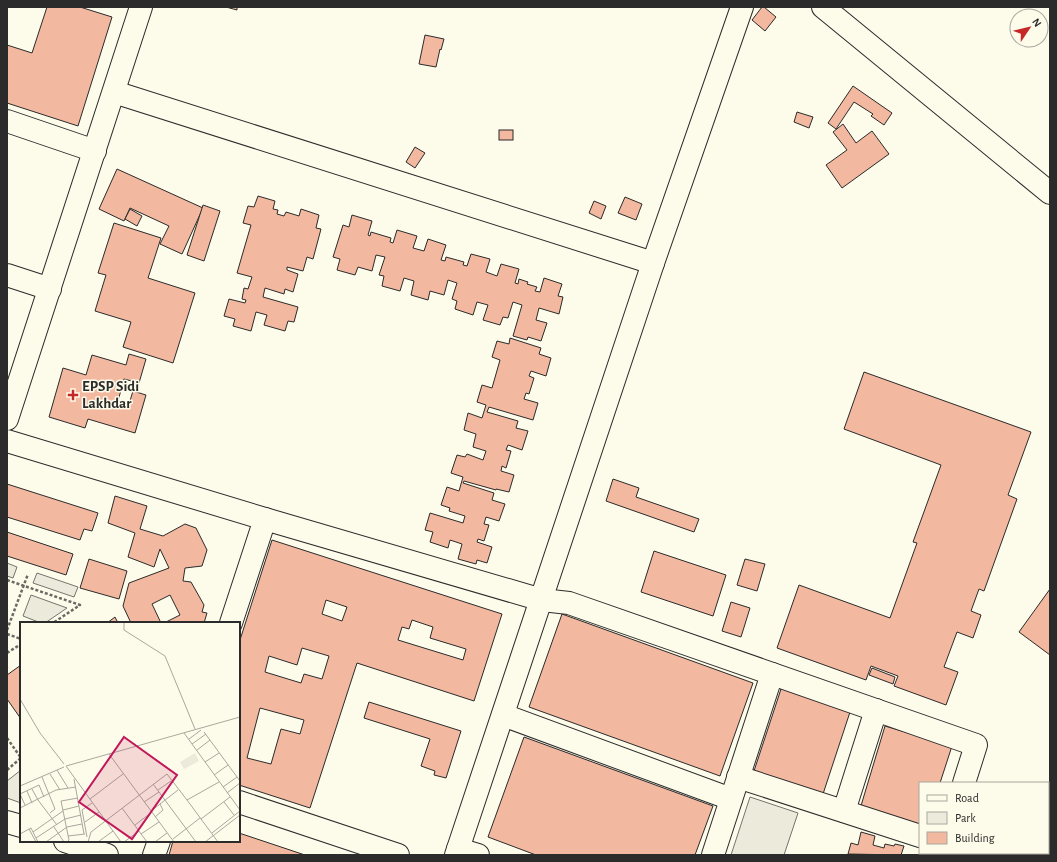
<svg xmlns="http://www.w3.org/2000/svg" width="1057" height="862" font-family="'Alegreya Sans',sans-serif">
	<rect width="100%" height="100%" fill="#fdfbea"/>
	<!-- green -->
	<g fill="#ecebdb" stroke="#74746e">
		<path d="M7,563L17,567L13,578L7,576Z"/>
		<path d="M37,573L78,587L74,597L33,583Z"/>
		<path d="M31,595L67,608L45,623H41L23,616Z"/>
		<path d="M21,770V803L7,798V781Z"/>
		<path d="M750,797L798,813L784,855H731Z"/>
	</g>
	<!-- building -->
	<g fill="#f2b8a0" stroke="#2b2b2b" fill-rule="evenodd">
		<path d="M47,7H80L112,17L78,126L7,103V45L32,53Z"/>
		<path d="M226,7H237V10Z"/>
		<path d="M762,7H764L776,17L765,31L752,20Z"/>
		<path d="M425,35L444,39L441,50L440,49L436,67L419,64Z"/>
		<path d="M853,86L892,113L884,125L871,116L873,114L854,102L836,129L828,123Z"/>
		<path d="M797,112L813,117L809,128L794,122Z"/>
		<path d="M843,124L856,143L872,131L889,154L842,188L826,165L847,150L833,132Z"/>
		<rect x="499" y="130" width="14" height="10"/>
		<path d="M415,147L425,153L415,168L406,162Z"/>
		<path d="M117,169L203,208L182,254L160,244L169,226L130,208L124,221L99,209Z"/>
		<path d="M258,196L275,201L273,209L278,210L277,214L284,216L286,212L299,216L301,209L319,215L316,228L321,229L313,259L307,257L303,271L287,267V270L298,274L293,292L285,289L284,294L265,288L263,297L298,307L294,322L288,321L285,331L264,325L267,315L256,312L251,331L233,326L235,319L224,316L229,299L245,303L246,300L242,299L244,288L248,289L252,277L237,273L251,225L243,223L248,206L254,207Z"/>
		<path d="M625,197L642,204L636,220L618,213Z"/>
		<path d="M594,201L606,206L601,219L589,213Z"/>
		<path d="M203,205L220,211L204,261L187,255Z"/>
		<path d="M130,209L142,216L137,226L125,219Z"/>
		<path d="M352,215L372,221L368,235L370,236L371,232L391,238L390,242L393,243L397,230L417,236L413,248L424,251L428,239L446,245L441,260L445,261L446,257L464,262L463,265L467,266L471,254L490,259L486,272L497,276L501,264L519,269L515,283L518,284L519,279L528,282L527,284L537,287L535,291L540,292L544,278L562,284L558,296L563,297L559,314L539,308L536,320L547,323L541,341L528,337L527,340L513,336L522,305L513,302L508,318L503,317L500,325L483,320L488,305L477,302L473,315L455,309L457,301L452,299L457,283L448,280L444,295L430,291L428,300L411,295L414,281L404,278L400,291L382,286L384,276L379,275L385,257L376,255L372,271L358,267L355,275L337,270L340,259L333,257L343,225L349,227Z"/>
		<path d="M114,223L161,238L148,278L195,293L173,363L123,347L131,322L95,311L106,275L98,273Z"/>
		<path d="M510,338L541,348L539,354L551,358L546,376L531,371L529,376L534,378L529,394L526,393L524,399L538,403L533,420L489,407L487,412L518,421L516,428L528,431L522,450L508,445L506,450L511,451L506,468L502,466L501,471L514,475L509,492L496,489V490L464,481L463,483L494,493L492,500L505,504L499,521L486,517L484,524L489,525L484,541L478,539L477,542L492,547L487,563L477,560L476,564L458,559L462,544L450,540L448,548L430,542L433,532L425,530L430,513L463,523L465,516L449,511L450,508L441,505L447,487L459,491L463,477L451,473L457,455L465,457L467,454L483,460L486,451L473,447L476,434L464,430L468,413L482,418L486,405L477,402L482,385L492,388L500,360L492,357L497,341L509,344Z"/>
		<path d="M129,354L146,359L139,383L124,379L118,401L129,404L133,391L146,395L135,433L88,419L85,428L49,417L63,368L86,375L92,355L126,365Z"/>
		<path d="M864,372L1031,432L1008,495L1017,499L984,591L979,589L971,611L981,615L973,638L957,632L944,667L958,672L946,705L894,686L898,676L871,666L866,680L777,648L799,585L890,618L917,543L913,542L941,465L844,429Z"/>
		<path d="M613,479L639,488L636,497L699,519L694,532L606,501Z"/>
		<path d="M7,484L98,513L92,531L84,529L80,540L7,517Z"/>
		<path d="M115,496L147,506L140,529L163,536L185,524L196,528L207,550L202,566L185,568L183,581L191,582L204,605L202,612L207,613L204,623H164L180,615L170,595L152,604L161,623H131L123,606L129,583L169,568L160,549L154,567L128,557L135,533L108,523Z"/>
		<path d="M7,532L73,554L66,575L7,556Z"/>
		<path d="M272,540L502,614L474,701L357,663L310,808L239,785V643ZM326,600L347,607L342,621L322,614ZM412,620L433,627L430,638L466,649L463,660L398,640L402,627L409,629ZM302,648L329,656L322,679L304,674L301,683L265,672L269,656L297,665ZM260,708L304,720L300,734L281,729L271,764L247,758Z"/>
		<path d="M654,551L726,575L713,616L641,592Z"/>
		<path d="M89,559L127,571L119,599L80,588Z"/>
		<path d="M745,559L765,564L757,591L737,585Z"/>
		<path d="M1050,589V655L1019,632Z"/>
		<path d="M731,602L750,608L741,637L722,631Z"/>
		<path d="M562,614L753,683L720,776L529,707Z"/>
		<path d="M115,617L118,623H107Z"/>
		<path d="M21,665V719L7,699V675Z"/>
		<path d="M872,668L895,677L893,684L869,675Z"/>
		<path d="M782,686L851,709L823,794L754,771Z"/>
		<path d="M369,702L461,731L446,778L434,775L435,771L421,766L430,739L364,718Z"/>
		<path d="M885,726L952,746L940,783H920V827L860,809Z"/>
		<path d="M524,737L713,806L695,855H536L488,837Z"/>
		<path d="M861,832L875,836L873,845L884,848L885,844L894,846L895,844L904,846L901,855H902L848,854L851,843L858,845Z"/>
		<path d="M239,833L305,855H169L173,841H239Z"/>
		<path d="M1048,839L1050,840V855H1028L1029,853H1048Z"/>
	</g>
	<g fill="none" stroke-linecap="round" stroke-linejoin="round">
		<!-- minor casing -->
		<g stroke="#2b2b2b" stroke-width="24">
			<g id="minor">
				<path d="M114,92L653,263"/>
				<path d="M7,121L95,151"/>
				<path d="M7,275L50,289"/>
				<path d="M7,441L265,519L542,600L569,603L976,745L964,783"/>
				<path d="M231,623L265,519"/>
				<path d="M503,715L731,799"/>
				<path d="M738,777L920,836"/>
				<path d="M239,802L398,855"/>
				<path d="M844,811L876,710"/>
				<path d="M7,822L21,826"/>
				<path d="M65,841L107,855"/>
				<path d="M458,849L478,855"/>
				<path d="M154,855L159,841"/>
				<path d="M456,855L653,263L742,7"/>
				<path d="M713,855L772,674"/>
				<path d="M942,855L943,853"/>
			</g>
		</g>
		<!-- major casing -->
		<g stroke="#2b2b2b" stroke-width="24">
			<g id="major">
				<path d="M823,7L1050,193"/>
				<path d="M7,419L141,7"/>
			</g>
		</g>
		<!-- path -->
		<g stroke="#6a6964" stroke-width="2.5" stroke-dasharray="3 2" stroke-linecap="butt">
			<path d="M7,580L80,605L53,623"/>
			<path d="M7,630L28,574"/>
			<path d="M7,634L21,639"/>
			<path d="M7,653L21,644"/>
			<path d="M7,738L21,758"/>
			<path d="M7,770L21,758"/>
		</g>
		<!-- minor -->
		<use href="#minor" stroke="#fdfbea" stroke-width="22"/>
		<!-- major -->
		<use href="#major" stroke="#fdfbea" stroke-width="22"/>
	</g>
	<!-- markers -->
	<path fill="#c62828" stroke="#fdfbea" stroke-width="1.5" d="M71 389h4v4h4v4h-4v4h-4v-4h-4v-4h4z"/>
	<g text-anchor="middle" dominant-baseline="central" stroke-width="3" stroke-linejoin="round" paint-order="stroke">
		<!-- poi labels -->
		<g font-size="15" font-weight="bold" fill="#2b2b2b" stroke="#fdfbea" text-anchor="start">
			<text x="82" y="386">EPSP Sidi<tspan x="82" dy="17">Lakhdar</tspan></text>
		</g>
	</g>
	<!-- overview -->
	<g transform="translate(20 622)">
		<rect width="220" height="220" fill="#fdfbea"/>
		<path d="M175,131L179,139L164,147L160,140Z" fill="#ecebdb"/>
		<path fill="none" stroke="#a9a89e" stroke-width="1" d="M104,0V8L145,34L175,107M0,77L20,111L44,142M184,110L220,159M164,111L220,188M169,117L181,108M172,122L186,112M177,128L190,118M89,132L154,220M185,140L199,131M37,148L48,166M30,152L40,168M194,153L208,143M22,155L35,187L30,191M54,157L64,212M133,162L176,220M0,164L44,145M203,165L217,155M12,167L18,178L37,203M138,168L151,159M7,169L12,181M207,171L220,161M70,177L103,152M124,180L139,170M204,180L214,193M5,183L0,172L19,163L24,175M0,186L36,168L56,165M102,186L127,220M43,188L59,184M131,189L158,168M135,195L143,188L140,182M181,197L210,175M65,200L79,190M115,203L132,190M34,205L44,220M9,207L16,220M13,210L43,189M192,211L220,189M0,212L11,206L18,220M121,212L139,200M48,214L65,212M67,215L62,188L72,181M16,216L45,197L61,193M153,217L180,196M26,220L47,205L62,202M47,220L49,218L41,179L58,176M68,220L71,210L147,152L167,178M78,220L93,209M101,220L46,144L220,95M104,220L119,209M135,220L147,211M185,220L220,193M198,220L167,178L199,160"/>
		<path fill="#c2185b" fill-opacity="0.15" stroke="#c2185b" stroke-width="2" d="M104,115L157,153L112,217L59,180Z"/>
		<rect width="220" height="220" fill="none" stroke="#2b2b2b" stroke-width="2"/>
	</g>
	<!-- border -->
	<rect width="1057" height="862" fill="none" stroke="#2b2b2b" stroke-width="16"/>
	<!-- legend -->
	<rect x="919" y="782" width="130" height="72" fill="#fdfbea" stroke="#a9a89e"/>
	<rect x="927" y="795" width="20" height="6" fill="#fdfbea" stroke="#a9a89e"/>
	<text x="955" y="802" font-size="12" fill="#2b2b2b">Road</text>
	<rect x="927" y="812" width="20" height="12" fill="#ecebdb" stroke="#a9a89e"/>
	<text x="955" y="822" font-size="12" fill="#2b2b2b">Park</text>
	<rect x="927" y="832" width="20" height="12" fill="#f2b8a0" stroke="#a9a89e"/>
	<text x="955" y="842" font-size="12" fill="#2b2b2b">Building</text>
	<!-- north arrow -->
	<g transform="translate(1029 28) rotate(55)"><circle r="19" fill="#fdfbea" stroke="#a9a89e"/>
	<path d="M0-3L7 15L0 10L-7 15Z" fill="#c62828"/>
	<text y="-6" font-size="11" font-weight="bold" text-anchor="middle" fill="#2b2b2b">N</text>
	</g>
</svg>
